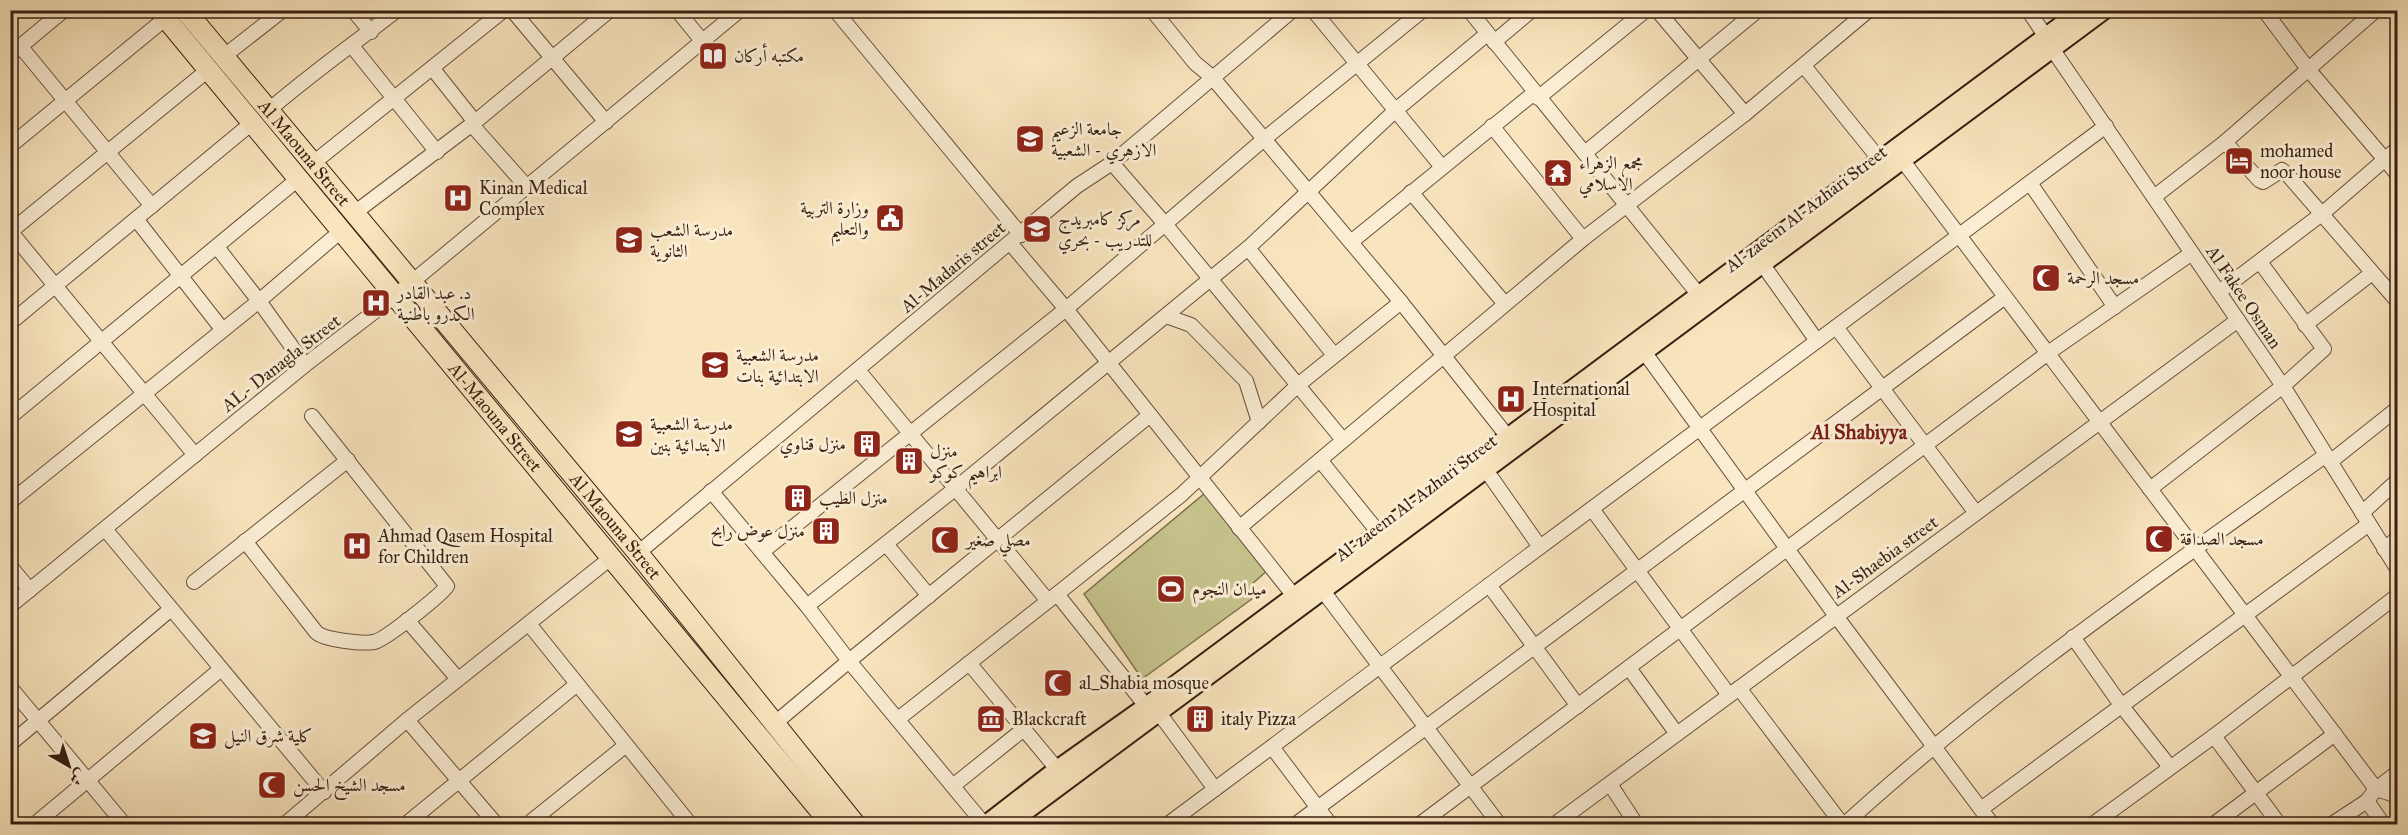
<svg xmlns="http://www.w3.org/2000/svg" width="2408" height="835" font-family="'IM FELL Great Primer',Amiri,serif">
	<rect width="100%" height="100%" fill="#f8e4bd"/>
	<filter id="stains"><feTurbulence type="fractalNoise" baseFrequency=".00333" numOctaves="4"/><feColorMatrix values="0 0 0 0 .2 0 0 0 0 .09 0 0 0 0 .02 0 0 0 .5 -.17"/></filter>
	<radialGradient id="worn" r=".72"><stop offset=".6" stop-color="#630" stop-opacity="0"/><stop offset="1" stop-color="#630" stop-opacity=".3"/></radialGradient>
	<!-- green -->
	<path fill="#c5c28c" stroke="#7e704f" stroke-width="1.5" d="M1205,493L1268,570L1252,584L1256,596L1142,679L1084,594Z"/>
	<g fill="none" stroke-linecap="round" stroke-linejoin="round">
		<!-- minor casing -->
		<g stroke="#68503d" stroke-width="16">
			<g id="minor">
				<path d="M353,10L371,32"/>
				<path d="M512,10L606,122"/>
				<path d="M677,10L703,42"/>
				<path d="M835,10L1021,235"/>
				<path d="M1152,10L1195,63L1212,77L1401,302L1508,437"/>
				<path d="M1313,10L1442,167"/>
				<path d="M1469,10L1699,295"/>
				<path d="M1657,10L1745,114"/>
				<path d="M2028,10L2046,37"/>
				<path d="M2264,10L2308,69L2398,175"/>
				<path d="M1494,42L1532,10"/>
				<path d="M352,46L437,152"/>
				<path d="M21,47L152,206"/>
				<path d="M2053,50L2283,386L2398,570"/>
				<path d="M10,55L64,10"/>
				<path d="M223,57L283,10"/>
				<path d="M1804,66L1880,160"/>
				<path d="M433,69L475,122L472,125L527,187"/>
				<path d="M1538,98L1646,10"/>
				<path d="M268,111C309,75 354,44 397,10"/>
				<path d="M1492,126L1583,239"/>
				<path d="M2225,142L2259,180L2263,182L2282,170L2287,174L2398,302"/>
				<path d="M10,146L166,18"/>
				<path d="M1585,153L1758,10"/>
				<path d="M1903,161L2376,789L2398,796"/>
				<path d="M1112,163L1165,224L1343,440"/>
				<path d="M312,164L504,10"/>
				<path d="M2030,183L2115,307"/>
				<path d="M1411,192L1505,304"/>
				<path d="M2154,197L2225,142L2376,10"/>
				<path d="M353,214L475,122L610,10"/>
				<path d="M136,219L222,329"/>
				<path d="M10,231L195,455"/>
				<path d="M10,232L208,70"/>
				<path d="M1351,242L1534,93"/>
				<path d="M1011,244L1066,309L1294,596"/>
				<path d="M217,247L259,301L305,365"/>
				<path d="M1248,248L1334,355"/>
				<path d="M1763,265L1817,341"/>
				<path d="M2219,292L2323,213L2398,148"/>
				<path d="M1166,316L1191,325L1246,381L1259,422"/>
				<path d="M10,323L252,123"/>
				<path d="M2305,325L2372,273"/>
				<path d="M1836,327L1976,513"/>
				<path d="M1645,353L1836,616L1992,824"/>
				<path d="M858,370L1048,601L1057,594L1146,706"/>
				<path d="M10,417L298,179"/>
				<path d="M1320,460L1379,533"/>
				<path d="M2330,462L2398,408"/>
				<path d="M1486,470L1540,547"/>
				<path d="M2150,489L2283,386L2324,349L2260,262"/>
				<path d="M711,491L807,606L849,661L984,824"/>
				<path d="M10,502L259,301L341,231"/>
				<path d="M1592,509L1729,695"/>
				<path d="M2362,513L2398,480"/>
				<path d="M1239,528L1583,239L1745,114L1869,10"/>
				<path d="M105,529L324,792"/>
				<path d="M245,541L316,632C324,640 362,644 374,642C385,640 441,595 447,586L312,416"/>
				<path d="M886,544L929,596"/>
				<path d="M2384,549L2398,538"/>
				<path d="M762,552L1066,309L1263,140L1423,10"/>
				<path d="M638,553L1077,186L1112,163L1293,10"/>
				<path d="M10,566L30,590"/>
				<path d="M194,582L348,460"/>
				<path d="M1489,585L1578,706"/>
				<path d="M1323,591L1499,824"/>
				<path d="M1057,594L1181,495L1298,385L1401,302"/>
				<path d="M10,606L305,365L395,296L740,10"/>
				<path d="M807,606L956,488L1248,248L1397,109L1487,34"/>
				<path d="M407,620L458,679"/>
				<path d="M529,624L690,824"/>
				<path d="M2073,637L2121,705L2170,767"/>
				<path d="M969,663L1057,769"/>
				<path d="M1629,668L1677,734"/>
				<path d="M10,687L124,824"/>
				<path d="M1739,688L1842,824"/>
				<path d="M1159,713L1215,789"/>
				<path d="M898,719L1048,601"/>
				<path d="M407,720L496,824"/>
				<path d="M774,724L849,661L1150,415"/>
				<path d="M2214,736L2279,824"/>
				<path d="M10,744L171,609"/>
				<path d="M1272,747L1330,824"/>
				<path d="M1610,784L1636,824"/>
				<path d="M954,785L1025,728"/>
				<path d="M2367,801L2383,824"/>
				<path d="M1981,809L2369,524"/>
				<path d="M35,824L221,669"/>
				<path d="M285,824L407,720L612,557"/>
				<path d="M406,824L576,685"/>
				<path d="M528,824L625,746"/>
				<path d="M1168,824L2106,126"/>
				<path d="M1296,824L2005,297"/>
				<path d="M1420,824L2048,353L2192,253"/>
				<path d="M1555,824L2238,320"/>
				<path d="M1845,824C1994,688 2162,573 2326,455"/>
				<path d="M2093,824L2214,736L2398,595"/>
				<path d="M2214,824L2335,734"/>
				<path d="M2332,824L2367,801L2376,789L2398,772"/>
			</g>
		</g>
		<!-- major casing -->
		<g stroke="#381f12" stroke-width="20">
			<g id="major">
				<path d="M986,824L1057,769L1146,706L2081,10"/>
				<path d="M1009,824L2105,10"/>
			</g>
		</g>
		<!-- highway casing -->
		<g stroke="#381f12" stroke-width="22">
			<g id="highway">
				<path id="s1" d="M159,10L831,824"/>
				<path id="s2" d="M185,10L638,553L855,824"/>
			</g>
		</g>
		<!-- minor -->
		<use href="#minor" stroke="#faedd4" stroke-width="14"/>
		<!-- major -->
		<use href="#major" stroke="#f8e4bd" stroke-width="16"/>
		<!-- highway -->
		<use href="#highway" stroke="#f8e4bd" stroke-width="20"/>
	</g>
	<!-- icons -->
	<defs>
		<g id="library-square" transform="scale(1.5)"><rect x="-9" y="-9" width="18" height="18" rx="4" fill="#8f2418" stroke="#faedd4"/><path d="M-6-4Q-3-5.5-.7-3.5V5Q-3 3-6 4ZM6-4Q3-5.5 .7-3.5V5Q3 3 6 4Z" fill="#fff"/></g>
		<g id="university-square" transform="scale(1.5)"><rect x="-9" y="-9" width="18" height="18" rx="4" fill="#8f2418" stroke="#faedd4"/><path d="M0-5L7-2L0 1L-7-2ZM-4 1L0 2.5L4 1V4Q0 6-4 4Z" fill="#fff"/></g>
		<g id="hotel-square" transform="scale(1.5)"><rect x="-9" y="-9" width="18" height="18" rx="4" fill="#8f2418" stroke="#faedd4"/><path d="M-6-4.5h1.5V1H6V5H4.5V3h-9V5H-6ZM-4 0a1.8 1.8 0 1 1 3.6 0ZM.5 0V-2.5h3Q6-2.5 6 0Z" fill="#fff"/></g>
		<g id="temple-square" transform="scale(1.5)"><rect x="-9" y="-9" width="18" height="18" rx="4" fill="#8f2418" stroke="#faedd4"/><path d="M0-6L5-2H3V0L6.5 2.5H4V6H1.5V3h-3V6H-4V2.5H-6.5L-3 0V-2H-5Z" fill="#fff"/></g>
		<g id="hospital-square" transform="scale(1.5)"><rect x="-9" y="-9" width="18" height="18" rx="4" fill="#8f2418" stroke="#faedd4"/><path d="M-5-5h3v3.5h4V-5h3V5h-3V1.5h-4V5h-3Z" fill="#fff"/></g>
		<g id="civic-square" transform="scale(1.5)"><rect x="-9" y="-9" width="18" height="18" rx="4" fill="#8f2418" stroke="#faedd4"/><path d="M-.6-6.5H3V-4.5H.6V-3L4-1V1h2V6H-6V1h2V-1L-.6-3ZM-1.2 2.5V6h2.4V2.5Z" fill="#fff"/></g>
		<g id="school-square" transform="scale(1.5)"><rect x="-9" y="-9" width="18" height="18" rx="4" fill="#8f2418" stroke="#faedd4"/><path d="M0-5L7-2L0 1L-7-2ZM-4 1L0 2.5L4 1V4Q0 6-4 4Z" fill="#fff"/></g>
		<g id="mosque-square" transform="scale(1.5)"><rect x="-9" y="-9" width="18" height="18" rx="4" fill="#8f2418" stroke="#faedd4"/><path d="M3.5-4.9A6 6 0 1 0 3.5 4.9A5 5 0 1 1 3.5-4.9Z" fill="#fff"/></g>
		<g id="building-square" transform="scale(1.5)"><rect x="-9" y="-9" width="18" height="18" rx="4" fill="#8f2418" stroke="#faedd4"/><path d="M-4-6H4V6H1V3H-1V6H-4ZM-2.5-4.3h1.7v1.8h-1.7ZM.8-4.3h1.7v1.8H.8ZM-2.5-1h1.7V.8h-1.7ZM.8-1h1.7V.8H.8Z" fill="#fff"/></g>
		<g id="stadium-square" transform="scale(1.5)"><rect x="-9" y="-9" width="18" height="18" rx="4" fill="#8f2418" stroke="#faedd4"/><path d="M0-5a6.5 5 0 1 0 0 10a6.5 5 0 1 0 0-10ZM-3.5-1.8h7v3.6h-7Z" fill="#fff"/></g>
		<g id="museum-square" transform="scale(1.5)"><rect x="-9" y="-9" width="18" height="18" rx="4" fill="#8f2418" stroke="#faedd4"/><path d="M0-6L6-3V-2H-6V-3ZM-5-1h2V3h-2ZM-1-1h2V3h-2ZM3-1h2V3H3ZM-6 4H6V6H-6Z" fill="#fff"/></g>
	</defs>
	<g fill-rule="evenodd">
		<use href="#library-square" x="713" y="56"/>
		<use href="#university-square" x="1030" y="139"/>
		<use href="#hotel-square" x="2239" y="161"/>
		<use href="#temple-square" x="1558" y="173"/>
		<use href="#hospital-square" x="458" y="198"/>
		<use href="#civic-square" x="890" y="218"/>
		<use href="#school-square" x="1037" y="229"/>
		<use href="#school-square" x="629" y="240"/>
		<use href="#mosque-square" x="2046" y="278"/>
		<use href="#hospital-square" x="376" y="303"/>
		<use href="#school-square" x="715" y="365"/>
		<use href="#hospital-square" x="1511" y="399"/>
		<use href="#school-square" x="629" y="434"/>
		<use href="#building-square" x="867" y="444"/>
		<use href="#building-square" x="909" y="461"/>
		<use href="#building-square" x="798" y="498"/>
		<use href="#building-square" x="826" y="531"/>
		<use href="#mosque-square" x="2159" y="539"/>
		<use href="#mosque-square" x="945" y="540"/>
		<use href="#hospital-square" x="357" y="546"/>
		<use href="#stadium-square" x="1171" y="589"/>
		<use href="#mosque-square" x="1058" y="683"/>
		<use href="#museum-square" x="991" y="719"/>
		<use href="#building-square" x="1200" y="719"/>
		<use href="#university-square" x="203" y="736"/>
		<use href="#mosque-square" x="272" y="785"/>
	</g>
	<g text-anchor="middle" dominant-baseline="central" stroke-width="6" stroke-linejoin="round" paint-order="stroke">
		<!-- poi labels -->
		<g font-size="18" fill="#381f12" stroke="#faedd4" text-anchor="start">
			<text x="734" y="56">مكتبه أركان</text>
			<text x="1051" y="129">جامعة الزعيم<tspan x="1051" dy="21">الازهري - الشعبية</tspan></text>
			<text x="2260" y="151">mohamed<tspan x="2260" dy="21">noor house</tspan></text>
			<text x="1579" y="163">مجمع الزهراء<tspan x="1579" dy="21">الاسلامي</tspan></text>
			<text x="479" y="188">Kinan Medical<tspan x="479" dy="21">Complex</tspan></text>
			<text x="869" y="208" text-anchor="end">وزارة التربية<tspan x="869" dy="21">والتعليم</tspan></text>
			<text x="1058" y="219">مركز كامبريدج<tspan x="1058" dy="21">للتدريب - بحري</tspan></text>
			<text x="650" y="230">مدرسة الشعب<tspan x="650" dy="21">الثانوية</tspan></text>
			<text x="2067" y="278">مسجد الرحمة</text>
			<text x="397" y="293">د. عبد القادر<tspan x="397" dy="21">الكدرو باطنية</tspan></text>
			<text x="736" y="355">مدرسة الشعبية<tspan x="736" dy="21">الابتدائية بنات</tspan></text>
			<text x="1532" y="389">International<tspan x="1532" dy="21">Hospital</tspan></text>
			<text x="650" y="424">مدرسة الشعبية<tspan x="650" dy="21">الابتدائية بنين</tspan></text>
			<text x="846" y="444" text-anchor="end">منزل قناوي</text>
			<text x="930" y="451">منزل<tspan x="930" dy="21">ابراهيم كوكو</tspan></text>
			<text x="819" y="498">منزل الطيب</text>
			<text x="805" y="531" text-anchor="end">منزل عوض رابح</text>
			<text x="378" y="536">Ahmad Qasem Hospital<tspan x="378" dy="21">for Children</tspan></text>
			<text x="2180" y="539">مسجد الصداقة</text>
			<text x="966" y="540">مصلي صغير</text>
			<text x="1192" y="589">ميدان النجوم</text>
			<text x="1079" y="683">al_Shabia mosque</text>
			<text x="1012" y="719">Blackcraft</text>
			<text x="1221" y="719">italy Pizza</text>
			<text x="224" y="736">كلية شرق النيل</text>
			<text x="293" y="785">مسجد الشيخ الحسن</text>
		</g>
		<!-- street labels -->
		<g font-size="18" fill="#381f12" stroke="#faedd4">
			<text stroke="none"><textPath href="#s2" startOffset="186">Al Maouna Street</textPath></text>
			<text transform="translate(1806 209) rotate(-37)">Al-zaeem Al-Azhari Street</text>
			<text transform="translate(953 267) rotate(-40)">Al-Madaris street</text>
			<text transform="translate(2244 297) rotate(56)">Al Fakee Osman</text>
			<text transform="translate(281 363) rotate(-38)">AL- Danagla Street</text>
			<text stroke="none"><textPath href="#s1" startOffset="528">Al-Maouna Street</textPath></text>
			<text transform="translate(1416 498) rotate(-37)">Al-zaeem Al-Azhari Street</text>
			<text stroke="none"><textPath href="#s2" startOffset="672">Al Maouna Street</textPath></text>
			<text transform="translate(1885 557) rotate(-36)">Al-Shaebia street</text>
		</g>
		<!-- neighbourhood labels -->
		<g font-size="20" font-weight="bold" fill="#7a1f14" stroke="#faedd4">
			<text x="1859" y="432">Al Shabiyya</text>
		</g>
	</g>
	<!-- margin -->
	<rect width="2408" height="835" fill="none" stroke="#f8e4bd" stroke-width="36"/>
	<rect x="12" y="12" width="2384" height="811" fill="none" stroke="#381f12" stroke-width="3"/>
	<rect x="18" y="18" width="2372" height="799" fill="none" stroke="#381f12" stroke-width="1.5"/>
	<!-- north arrow -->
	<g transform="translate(69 766) rotate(141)" stroke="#faedd4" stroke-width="4.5" paint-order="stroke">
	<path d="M0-4.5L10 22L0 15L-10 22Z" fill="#381f12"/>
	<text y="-9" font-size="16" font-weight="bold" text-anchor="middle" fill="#381f12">ش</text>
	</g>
	<rect width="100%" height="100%" filter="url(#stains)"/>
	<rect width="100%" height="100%" fill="url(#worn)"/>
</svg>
